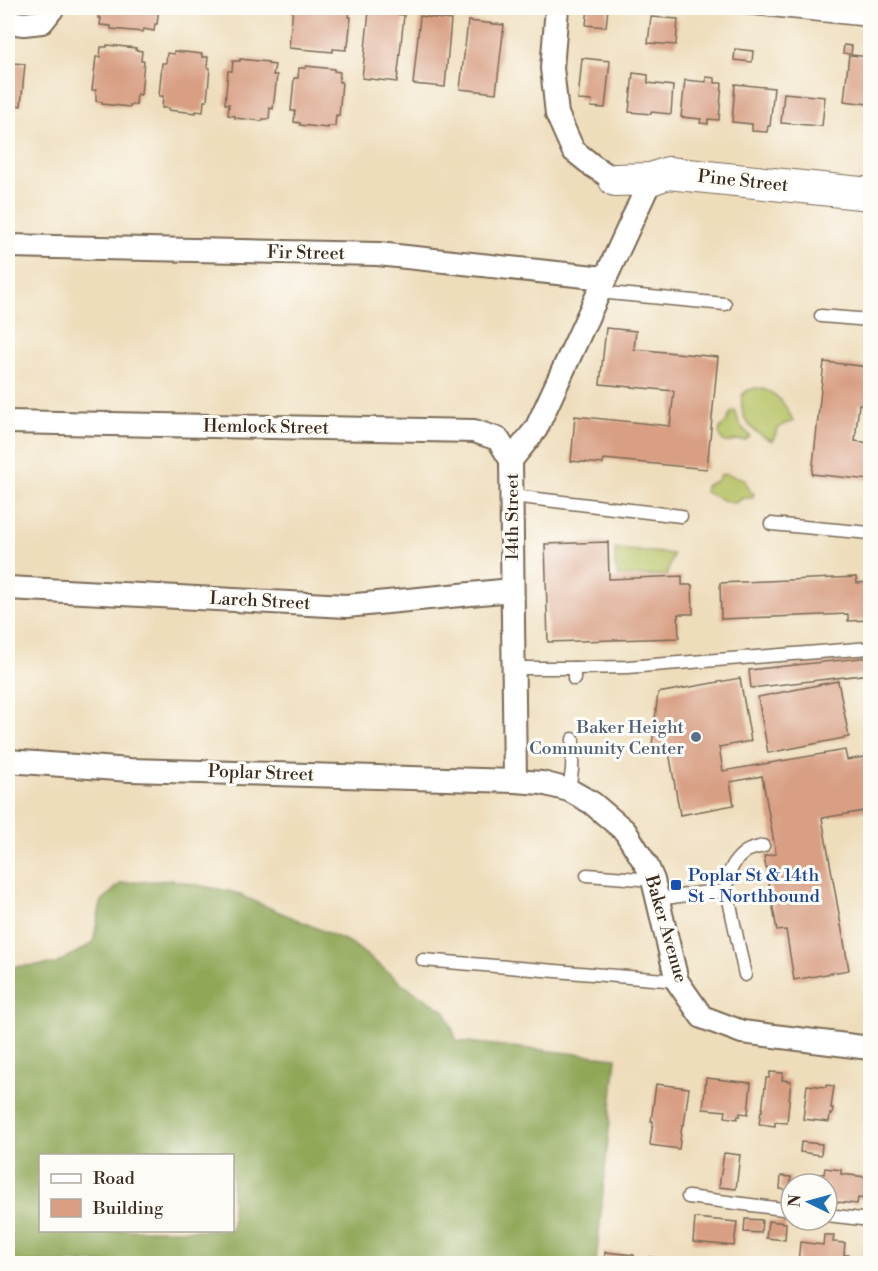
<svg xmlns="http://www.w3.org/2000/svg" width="878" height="1271" font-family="'Libre Bodoni',serif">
	<rect width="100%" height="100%" fill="#fdfcf7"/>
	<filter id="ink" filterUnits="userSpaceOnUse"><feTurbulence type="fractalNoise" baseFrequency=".0167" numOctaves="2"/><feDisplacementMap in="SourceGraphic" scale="12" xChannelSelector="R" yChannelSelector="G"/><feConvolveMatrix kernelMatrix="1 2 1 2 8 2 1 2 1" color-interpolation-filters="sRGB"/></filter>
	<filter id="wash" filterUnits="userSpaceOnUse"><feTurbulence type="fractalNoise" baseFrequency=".008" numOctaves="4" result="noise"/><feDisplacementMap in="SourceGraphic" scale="24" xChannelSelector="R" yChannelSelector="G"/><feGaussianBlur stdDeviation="1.35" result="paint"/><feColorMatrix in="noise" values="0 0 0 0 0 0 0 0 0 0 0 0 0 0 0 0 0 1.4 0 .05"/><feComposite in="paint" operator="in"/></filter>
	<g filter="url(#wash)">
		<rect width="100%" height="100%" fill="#edb"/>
		<!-- green -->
		<g fill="#b5c162" stroke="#787640" stroke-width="1.5">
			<path d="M756,388C775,389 787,405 793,422C781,423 776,429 773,441C751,432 739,420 742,395L748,390Z"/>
			<path d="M735,411L740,425L750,436C746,442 743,440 736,440C731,443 728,443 723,441L719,433L720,428L727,421L731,412Z"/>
			<path d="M726,474L745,479C745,485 750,487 750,492L754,493L753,498C751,498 745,498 743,498C739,500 738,502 734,503C730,503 709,495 705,492V486L718,480L720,475Z"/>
			<path d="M615,549L673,554L667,575L618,576L615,565Z"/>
		</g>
		<!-- forest -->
		<path fill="#90a758" stroke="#66683b" stroke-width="1.5" fill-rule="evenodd" d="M172,880L233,892L351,943L408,988L445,1011L457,1041L616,1058L596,1263H8V967L56,964L93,943L101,902L121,883ZM40,1156H232V1230H40Z"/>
		<g id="blocks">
			<!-- building -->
			<g fill="#d89f83">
				<path d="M100,8H159L157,24H155L154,31L144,29L143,32L111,29V26L100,25L101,18H98Z"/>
				<path d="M293,8H337V10L350,11L349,17H351L348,46H346V50L333,49V52L289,48Z"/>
				<path d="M588,8H608L606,27L586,25Z"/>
				<path d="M369,11L404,15L397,82L362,78Z"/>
				<path d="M420,16L451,20L445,87L413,84Z"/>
				<path d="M651,17L678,19L676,45L648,43Z"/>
				<path d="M468,21L504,25L496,93L460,89Z"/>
				<path d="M107,45L136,48L135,50L142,51L141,61H144L141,95L137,94L136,105H130V107L102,104V102L96,101V90H92L96,57H100L101,47H107Z"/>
				<path d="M844,45L852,46L851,55L870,57V82L868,104L844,101L849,54L843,53Z"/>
				<path d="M735,49L753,51L752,62L734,60Z"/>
				<path d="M174,51L202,54V57H208L207,67L210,68L207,101H204L203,112L196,111V113L168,110L169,108H162L163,96H159L162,63H166L167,53L174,54Z"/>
				<path d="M8,58L13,59V63L25,64L21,106L8,104Z"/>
				<path d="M582,58L610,61L605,108L591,107L592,101L578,100Z"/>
				<path d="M240,59L268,62V64L275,65L273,75H277L273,109L270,108L269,119H263L262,121L235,118V116L228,115L229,104H225L228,71H232L233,61H240Z"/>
				<path d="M306,66L334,69V71L340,72L339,82H342L339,116L336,115L335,126H328V128L300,125V123L294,122L295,111H291L294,78H298L299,68H306Z"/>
				<path d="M633,73L648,75V83L673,86L671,114L651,112V114L629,112Z"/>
				<path d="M706,77L715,78V83H722L719,120L708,119V124L700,123L701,119L681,117L685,80L706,82Z"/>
				<path d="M735,84L774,88L770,126H768L767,132L752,131V124L732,122Z"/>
				<path d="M784,93L825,97L822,126L781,123Z"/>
				<path d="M606,328L636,331L634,349L718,357L707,469L604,459L603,464L571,461L575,416L670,426L674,391L600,384Z"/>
				<path d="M824,362L870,367V405L859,404L855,441L870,443V480L812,474Z"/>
				<path d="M608,542L609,579L682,576V585H692L693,614H678L679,638L548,642L545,544Z"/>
				<path d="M856,577L857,583L870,582V620L848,621V614L721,619L720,583Z"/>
				<path d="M870,657V674L751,688L749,670Z"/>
				<path d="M740,678L751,741L719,747L723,771L845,750L847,760L870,756V810L822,818L849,970L794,980L786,930L777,931L764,856L776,854L762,776L730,782L734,805L680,815L668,746L652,745L658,693Z"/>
				<path d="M838,681L849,737L768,753L758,697Z"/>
				<path d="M770,1072L783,1073L782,1080L791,1081L787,1123L775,1122V1126L759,1124L761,1111H762L766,1078H769Z"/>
				<path d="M706,1078L751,1083L748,1114L740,1113V1116H738L737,1119L725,1117L726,1111L703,1109Z"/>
				<path d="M656,1084L689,1088L684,1125H682L679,1149L650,1145L653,1121H651Z"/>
				<path d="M807,1085L826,1087V1085L834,1086L831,1108H833L832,1115L830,1114L829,1122L803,1119Z"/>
				<path d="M801,1142L822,1144L821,1155L800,1152Z"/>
				<path d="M724,1153L740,1155L736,1189L719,1187Z"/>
				<path d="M825,1168L841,1170V1174L866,1177L864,1199L858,1198L857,1204L827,1201V1184H815V1182H819V1174H824Z"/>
				<path d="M781,1176L791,1177L790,1190L780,1189Z"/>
				<path d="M695,1218L737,1222L734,1246L693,1242Z"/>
				<path d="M745,1219L762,1220L761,1233L744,1232Z"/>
				<path d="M768,1221L786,1223L785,1240L766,1238Z"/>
				<path d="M824,1235H834L833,1242L845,1243L844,1255H849L848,1264H798L800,1242L823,1245Z"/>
				<path d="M605,1252L634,1255L633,1264H604Z"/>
				<path d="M649,1257L678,1260L677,1264H648Z"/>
			</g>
		</g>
	</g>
	<g filter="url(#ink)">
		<use href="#blocks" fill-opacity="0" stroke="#7a6955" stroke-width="1.5"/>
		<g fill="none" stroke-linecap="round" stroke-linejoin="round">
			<!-- lane casing -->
			<g stroke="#7a6955" stroke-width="15">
				<g id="lane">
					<path d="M749,8L870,20"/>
					<path d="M598,292L725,304"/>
					<path d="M821,316L870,320"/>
					<path d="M512,496L681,516"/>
					<path d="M771,524L870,533"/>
					<path d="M513,668H574V679"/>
					<path d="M574,668L628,667L870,648"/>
					<path d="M569,790L572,770L573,739"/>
					<path d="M587,875L653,880"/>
					<path d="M727,891C726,877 732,862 744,853C749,849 757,848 763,846"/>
					<path d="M658,899L701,893L727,891L745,975"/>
					<path d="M423,960L677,981"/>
					<path d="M688,1197L791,1210"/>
					<path d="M827,1215L870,1220"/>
				</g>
			</g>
			<!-- street casing -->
			<g stroke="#7a6955" stroke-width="26">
				<g id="street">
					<path d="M557,8L552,68L557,114L573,150L593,166L615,180"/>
					<path d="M8,22L24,24L42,22L53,8"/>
					<path d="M8,246L378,254L604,278"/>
					<path d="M8,422L474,431L498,439L511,460"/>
					<path d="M8,588L346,606L512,590"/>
					<path d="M8,761L130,770L515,781L542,783L569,790L592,803L625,831L647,866L653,880L677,981L702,1017L742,1032L870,1048"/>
					<path d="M515,781L511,460L536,429L651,179"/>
				</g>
			</g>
			<!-- secondary casing -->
			<g stroke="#7a6955" stroke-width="34">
				<path id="secondary" d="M615,180L651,179L668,173L870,194"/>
			</g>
			<!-- lane -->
			<use href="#lane" stroke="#fff" stroke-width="12"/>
			<!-- street -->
			<use href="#street" stroke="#fff" stroke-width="22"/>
			<!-- secondary -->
			<use href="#secondary" stroke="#fff" stroke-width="32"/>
		</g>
	</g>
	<!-- markers -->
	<circle fill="#5c6f8a" stroke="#fdfcf7" stroke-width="2" cx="696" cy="737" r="6"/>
	<rect fill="#1a4fb4" stroke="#fdfcf7" stroke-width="2" x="670" y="879" width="12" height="12" rx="3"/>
	<g text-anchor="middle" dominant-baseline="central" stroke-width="6" stroke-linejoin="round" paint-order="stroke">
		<!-- street labels -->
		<g font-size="18" fill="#3b2a1e" stroke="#fdfcf7">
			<text transform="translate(743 181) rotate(6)">Pine Street</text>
			<text transform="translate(306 253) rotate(1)">Fir Street</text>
			<text transform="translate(266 427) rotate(1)">Hemlock Street</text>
			<text transform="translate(512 517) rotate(-90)">14th Street</text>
			<text transform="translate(260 601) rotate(3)">Larch Street</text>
			<text transform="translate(261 773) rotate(2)">Poplar Street</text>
			<text transform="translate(666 929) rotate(74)">Baker Avenue</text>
		</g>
		<!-- service labels -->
		<g font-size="18" fill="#4e5e75" stroke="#fdfcf7" text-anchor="end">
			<text x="684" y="727">Baker Height<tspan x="684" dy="21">Community Center</tspan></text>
		</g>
		<!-- transit labels -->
		<g font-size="18" fill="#164399" stroke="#fdfcf7" text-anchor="start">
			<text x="688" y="875">Poplar St &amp; 14th<tspan x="688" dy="21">St - Northbound</tspan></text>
		</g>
	</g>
	<!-- margin -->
	<rect width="878" height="1271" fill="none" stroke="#fdfcf7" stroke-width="30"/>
	<!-- legend -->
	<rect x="39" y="1154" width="195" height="78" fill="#fdfcf7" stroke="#afa8a0" stroke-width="1.5"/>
	<rect x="51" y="1174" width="30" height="9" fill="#ffffff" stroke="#afa8a0" stroke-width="1.5"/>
	<text x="93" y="1184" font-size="18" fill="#3b2a1e">Road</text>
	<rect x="51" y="1199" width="30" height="18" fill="#d89f83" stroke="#afa8a0" stroke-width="1.5"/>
	<text x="93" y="1214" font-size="18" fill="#3b2a1e">Building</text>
	<!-- north arrow -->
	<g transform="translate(809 1202) rotate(275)"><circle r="28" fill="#fdfcf7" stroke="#afa8a0" stroke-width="1.5"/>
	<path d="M0-4.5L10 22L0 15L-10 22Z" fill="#1f6fb2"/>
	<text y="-9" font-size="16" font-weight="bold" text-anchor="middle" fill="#3b2a1e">N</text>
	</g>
</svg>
